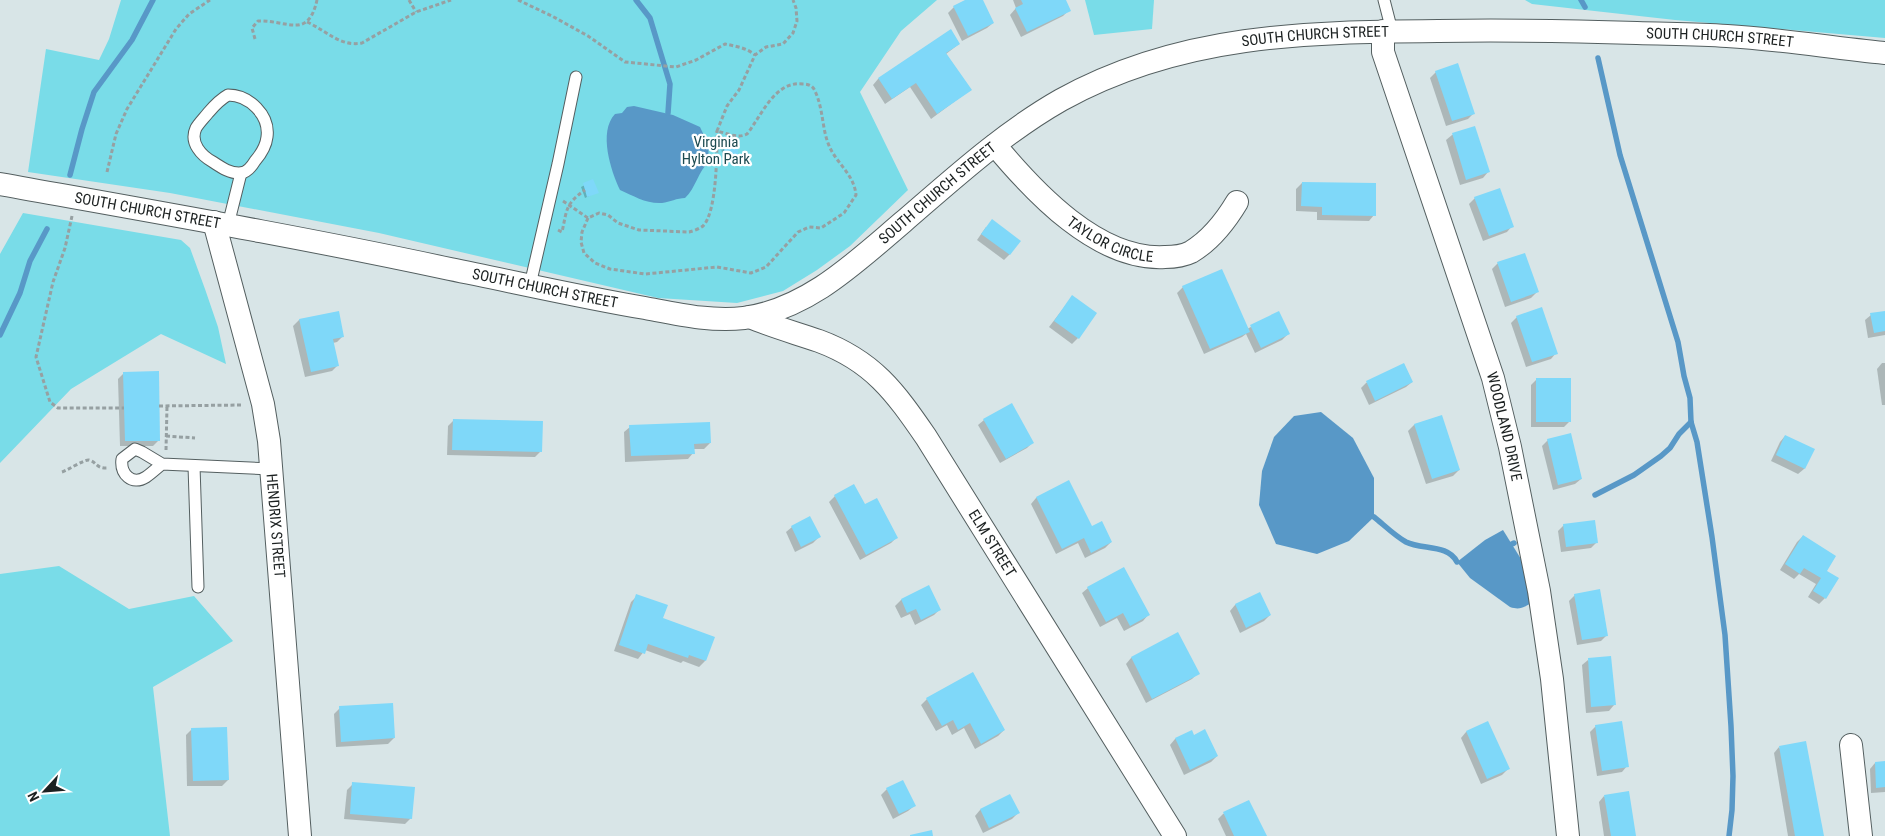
<svg xmlns="http://www.w3.org/2000/svg" width="1885" height="836" font-family="'Roboto Condensed',sans-serif">
	<rect width="100%" height="100%" fill="#d8e5e7"/>
	<!-- green -->
	<g fill="#79dce8">
		<path d="M121,0H937L901,31L860,92L908,190L850,246L817,270L783,291L737,303L658,298L379,233L170,193L28,172L46,49L99,60L109,39Z"/>
		<path d="M1085,0H1154L1152,29L1094,35Z"/>
		<path d="M1525,0H1885V38L1675,20L1532,4Z"/>
		<path d="M23,213L181,240L190,248L205,289L218,327L226,364L161,334L71,389L0,463V254Z"/>
		<path d="M59,566L129,609L194,596L233,641L153,687L170,836H0V574Z"/>
	</g>
	<!-- water -->
	<g fill="#5898c7">
		<path d="M634,106L673,115L700,127L708,144L709,162C698,171 696,188 685,198C677,198 670,202 662,203C646,204 634,196 620,190C611,171 598,132 615,114L622,113L627,107Z"/>
		<path d="M1321,412L1353,438L1374,478V517L1349,541L1317,554L1276,544L1259,505L1262,471L1274,437L1294,416Z"/>
		<path d="M1503,530L1521,559L1532,586L1531,603C1523,608 1519,610 1510,607L1470,578L1457,562L1485,540Z"/>
	</g>
	<!-- shadow -->
	<g fill="#0003">
		<path d="M968,0H981L993,23L987,28L962,41L948,13L954,7Z"/>
		<path d="M1013,0H1064L1069,10L1063,16L1021,37L1010,15L1016,8Z"/>
		<path d="M950,31L959,44L946,54L970,90L931,119L910,87L885,104L873,85L878,79Z"/>
		<path d="M1436,72L1473,114L1468,119L1446,126L1430,78Z"/>
		<path d="M1474,128L1488,172L1483,178L1460,185L1446,140L1452,135Z"/>
		<path d="M724,146L737,157L734,159L724,162L721,148Z"/>
		<path d="M593,181L597,192L585,198L581,187Z"/>
		<path d="M1302,183L1374,215L1369,221L1317,220V212L1296,211V189Z"/>
		<path d="M1475,198L1512,226L1507,232L1483,241L1469,204Z"/>
		<path d="M986,227L1010,254L1004,260L977,240Z"/>
		<path d="M1498,263L1537,292L1531,298L1505,307L1492,269Z"/>
		<path d="M1183,287L1247,329L1278,313L1288,334L1282,340L1255,353L1246,334L1242,337L1204,354L1177,293Z"/>
		<path d="M1072,297L1078,338L1072,344L1049,327Z"/>
		<path d="M338,312L343,336L337,342L333,343L338,365L332,371L305,377L293,326L299,320Z"/>
		<path d="M1885,312V335L1868,338L1865,320L1871,315Z"/>
		<path d="M1517,317L1556,353L1551,359L1526,367L1511,323Z"/>
		<path d="M1882,363H1885V405H1882L1877,369Z"/>
		<path d="M1404,364L1412,382L1406,387L1369,405L1361,388L1366,383Z"/>
		<path d="M124,373L159,440L153,446H120L118,379Z"/>
		<path d="M1537,379L1570,421L1564,427H1531V385Z"/>
		<path d="M1441,416L1459,470L1453,476L1426,484L1408,431L1414,425Z"/>
		<path d="M454,420L541,451L535,457L447,455L448,426Z"/>
		<path d="M984,420L1033,442L1027,448L1000,463L978,425Z"/>
		<path d="M630,427L710,443L704,449H693V453L688,459L625,462L624,432Z"/>
		<path d="M1785,436L1813,450L1804,469L1798,474L1771,461L1780,442Z"/>
		<path d="M1548,440L1581,479L1575,484L1553,490L1542,446Z"/>
		<path d="M1068,482L1092,528L1111,542L1105,548L1085,558L1078,543L1056,554L1031,504L1036,498Z"/>
		<path d="M854,486L864,505L897,537L891,543L860,560L829,502L835,496Z"/>
		<path d="M1564,525L1597,542L1591,548L1561,552L1558,531Z"/>
		<path d="M792,527L819,537L813,543L795,552L786,532Z"/>
		<path d="M1803,536L1826,571L1825,598L1819,604L1808,597L1816,584L1799,574L1794,579L1780,570L1797,542Z"/>
		<path d="M928,587L939,610L934,615L915,625L910,614L901,618L895,606L901,600Z"/>
		<path d="M1088,588L1148,615L1143,621L1124,631L1117,618L1100,627L1082,593Z"/>
		<path d="M1259,594L1270,615L1264,621L1240,633L1230,611L1235,605Z"/>
		<path d="M1575,595L1607,635L1601,641L1577,645L1569,601Z"/>
		<path d="M637,596L662,619L713,637L705,661L699,667L683,661L681,663L645,650L638,659L614,651L631,602Z"/>
		<path d="M1178,634L1198,673L1192,679L1146,703L1126,664L1131,658Z"/>
		<path d="M1588,660L1614,705L1609,711L1586,713L1582,665Z"/>
		<path d="M927,699L1004,730L998,736L975,749L964,728L952,735L947,725L936,731L921,705Z"/>
		<path d="M340,708L394,738L388,744L336,747L334,714Z"/>
		<path d="M1487,723L1508,769L1502,775L1481,784L1461,738L1466,732Z"/>
		<path d="M1596,726L1627,766L1622,772L1597,776L1590,732Z"/>
		<path d="M192,729L228,780L222,786H187L186,735Z"/>
		<path d="M1191,732L1193,737L1217,756L1211,762L1184,775L1170,745L1175,739Z"/>
		<path d="M1779,747L1822,836H1788L1774,753Z"/>
		<path d="M1885,762V792L1871,793L1870,769L1875,763Z"/>
		<path d="M353,784L411,818L405,824L344,819L347,790Z"/>
		<path d="M887,789L914,806L908,811L893,819L881,795Z"/>
		<path d="M1010,796L1018,813L1012,819L983,833L975,816L980,810Z"/>
		<path d="M1604,796L1635,836H1604L1599,802Z"/>
		<path d="M1248,801L1265,836H1226L1218,819L1223,814Z"/>
	</g>
	<g fill="none" stroke-linecap="round" stroke-linejoin="round">
		<!-- stream -->
		<g stroke="#5898c7" stroke-width="5.5">
			<path d="M636,0L650,18L670,84L668,113"/>
			<path d="M1581,0L1585,7"/>
			<path d="M1598,58L1620,155L1678,342L1684,376L1690,398L1691,422L1697,442L1712,537L1725,635L1731,726L1733,776L1732,810L1729,836"/>
			<path d="M70,175L82,129L94,92L132,40L153,0"/>
			<path d="M0,335L20,293L30,261L47,229"/>
			<path d="M1595,495L1634,475L1661,456L1670,448L1679,434L1691,422"/>
			<path d="M1374,517C1384,525 1395,536 1406,542C1422,550 1448,544 1457,562"/>
			<path d="M1512,544L1514,543"/>
		</g>
	</g>
	<!-- building -->
	<g fill="#7fd8f9">
		<path d="M965,0H983L994,23L968,36L953,6Z"/>
		<path d="M1021,0H1066L1071,11L1027,32L1015,8L1023,4Z"/>
		<path d="M951,29L960,44L946,53L972,90L937,114L916,83L892,99L878,78Z"/>
		<path d="M1458,63L1475,114L1452,121L1435,71Z"/>
		<path d="M1475,126L1490,172L1466,180L1452,133Z"/>
		<path d="M738,143V157L726,160L723,144Z"/>
		<path d="M593,179L599,193L587,197L583,183Z"/>
		<path d="M1302,182L1376,183V216L1322,215V207L1301,206Z"/>
		<path d="M1500,188L1514,227L1489,236L1474,197Z"/>
		<path d="M992,219L1021,241L1010,255L981,234Z"/>
		<path d="M1525,253L1539,292L1511,302L1497,262Z"/>
		<path d="M1222,269L1250,332L1210,349L1182,286Z"/>
		<path d="M1072,295L1097,313L1079,339L1054,321Z"/>
		<path d="M1542,307L1558,354L1532,362L1516,316Z"/>
		<path d="M339,311L344,337L333,339L339,366L311,372L299,319Z"/>
		<path d="M1279,311L1290,334L1261,348L1250,325Z"/>
		<path d="M1885,311V331L1874,333L1870,313Z"/>
		<path d="M1404,363L1413,382L1375,401L1366,381Z"/>
		<path d="M159,371L160,441H125L123,372Z"/>
		<rect x="1536" y="378" width="35" height="44"/>
		<path d="M1012,403L1034,443L1006,459L983,419Z"/>
		<path d="M1442,415L1460,470L1432,479L1414,424Z"/>
		<path d="M453,419L543,421L542,452L452,450Z"/>
		<path d="M710,422L711,443L694,444L695,454L631,456L629,425Z"/>
		<path d="M1571,433L1582,479L1558,485L1547,439Z"/>
		<path d="M1785,435L1815,449L1805,469L1776,455Z"/>
		<path d="M1069,480L1092,526L1102,521L1112,542L1091,553L1084,538L1062,549L1036,497Z"/>
		<path d="M854,484L865,504L877,498L898,538L866,555L834,495Z"/>
		<path d="M810,516L821,537L801,547L791,526Z"/>
		<path d="M1595,520L1598,543L1566,547L1563,524Z"/>
		<path d="M1803,535L1836,556L1827,571L1839,578L1826,599L1813,591L1821,578L1804,568L1800,574L1785,564Z"/>
		<path d="M1124,567L1150,615L1130,626L1123,613L1106,622L1087,587Z"/>
		<path d="M929,585L941,610L921,620L916,609L907,613L901,599Z"/>
		<path d="M1600,589L1608,636L1582,640L1574,594Z"/>
		<path d="M1260,592L1271,615L1246,628L1235,604Z"/>
		<path d="M636,594L668,605L663,618L715,637L706,661L689,655L688,658L648,644L645,654L619,645Z"/>
		<path d="M1178,632L1200,674L1152,699L1131,657Z"/>
		<path d="M1611,656L1616,705L1591,707L1588,658Z"/>
		<path d="M973,672L1005,730L981,744L970,723L958,730L953,720L942,726L926,698Z"/>
		<path d="M393,703L395,738L341,742L339,706Z"/>
		<path d="M1488,721L1510,769L1487,779L1466,731Z"/>
		<path d="M1622,721L1629,767L1602,771L1595,725Z"/>
		<path d="M227,727L229,780L193,781L191,728Z"/>
		<path d="M1205,729L1218,756L1190,770L1175,738L1192,730L1194,735Z"/>
		<path d="M1806,741L1824,836H1795L1779,746Z"/>
		<path d="M1885,761V787L1876,788L1875,762Z"/>
		<path d="M903,780L916,806L899,814L886,788Z"/>
		<path d="M352,782L415,787L412,819L350,814Z"/>
		<path d="M1629,791L1636,836H1611L1604,795Z"/>
		<path d="M1010,794L1020,813L989,828L980,809Z"/>
		<path d="M1249,800L1267,836H1234L1223,812Z"/>
		<path d="M932,830L933,836H910V835Z"/>
	</g>
	<g fill="none" stroke-linecap="round" stroke-linejoin="round">
		<!-- lane casing -->
		<g stroke="#545f60" stroke-width="13">
			<g id="lane">
				<path d="M1384,0L1392,31"/>
				<path d="M228,95C249,95 270,115 267,137C266,146 261,154 255,161C252,166 248,172 241,173C231,174 222,168 213,162C202,156 189,143 196,128C199,123 204,118 208,113C214,106 219,100 228,95Z"/>
				<path d="M228,225L241,173"/>
				<path d="M530,285L558,164L576,77"/>
				<path d="M162,464C157,468 152,473 146,477C132,486 120,474 122,459L135,449L142,452L162,464L271,469"/>
				<path d="M194,466L198,587"/>
			</g>
		</g>
		<!-- street casing -->
		<g stroke="#545f60" stroke-width="24">
			<g id="street">
				<path id="s1" d="M1383,31V52L1493,378L1510,447L1539,591L1552,679L1568,836"/>
				<path id="s2" d="M995,145C1034,192 1098,261 1165,257C1173,257 1183,256 1191,252C1211,240 1225,222 1237,202"/>
				<path id="s3" d="M0,184C150,211 301,237 450,269C515,282 580,297 645,308C677,314 711,322 744,318C808,309 856,262 903,222C953,179 1003,133 1061,100C1180,34 1306,32 1438,31C1505,30 1571,31 1637,33C1667,34 1697,34 1727,36C1780,39 1832,48 1885,53"/>
				<path id="s4" d="M214,222L263,404L269,441L300,836"/>
				<path id="s5" d="M750,317C773,327 796,333 819,341C873,361 895,392 926,437L1175,836"/>
				<path d="M1851,745L1861,836"/>
			</g>
		</g>
		<!-- path -->
		<g stroke="#96a0a2" stroke-width="3" stroke-dasharray="4 2.5" stroke-linecap="butt">
			<path d="M409,0L416,12"/>
			<path d="M518,0L552,16L588,36L625,62L676,67L696,60L725,44C735,46 747,48 755,55"/>
			<path d="M307,22C327,31 340,47 362,43L416,12L451,0"/>
			<path d="M255,39L252,28L258,21C288,20 308,40 317,0"/>
			<path d="M107,172L116,134L127,109L176,29L189,14L210,0"/>
			<path d="M563,201L588,218L599,213L608,215L618,223L639,230L689,232C693,231 699,229 703,226C717,212 717,152 717,131"/>
			<path d="M72,216L65,248L53,282L36,357L50,402L58,408H124"/>
			<path d="M588,218L582,232L581,242L584,253L595,263L610,269L645,274L717,267L751,273L766,267L798,232L809,227L821,228L844,213L856,195C854,173 835,163 828,143C822,127 823,108 815,91C813,86 809,84 803,84C780,81 767,104 756,121C753,125 750,131 747,134C738,139 726,133 717,131L727,106L739,90L755,55L766,47L783,44L793,33L797,21L796,8L793,0"/>
			<path d="M558,230L562,232C567,210 565,204 585,190"/>
			<path d="M159,406L242,405"/>
			<path d="M166,436L195,438"/>
			<path d="M166,450L167,406"/>
			<path d="M62,472C68,470 85,459 89,460C97,462 96,469 108,468"/>
		</g>
		<!-- lane -->
		<use href="#lane" stroke="#fff" stroke-width="11"/>
		<!-- street -->
		<use href="#street" stroke="#fff" stroke-width="22"/>
	</g>
	<g text-anchor="middle" dominant-baseline="central" stroke-width="4.5" stroke-linejoin="round" paint-order="stroke">
		<!-- street labels -->
		<g font-size="15" fill="#1c2121" stroke="#fff">
			<text stroke="none"><textPath href="#s3" startOffset="1410">SOUTH CHURCH STREET</textPath></text>
			<text stroke="none"><textPath href="#s3" startOffset="1815">SOUTH CHURCH STREET</textPath></text>
			<text stroke="none"><textPath href="#s3" startOffset="990">SOUTH CHURCH STREET</textPath></text>
			<text stroke="none"><textPath href="#s3" startOffset="150">SOUTH CHURCH STREET</textPath></text>
			<text stroke="none"><textPath href="#s2" startOffset="152">TAYLOR CIRCLE</textPath></text>
			<text stroke="none"><textPath href="#s3" startOffset="555">SOUTH CHURCH STREET</textPath></text>
			<text stroke="none"><textPath href="#s1" startOffset="415">WOODLAND DRIVE</textPath></text>
			<text stroke="none"><textPath href="#s4" startOffset="311">HENDRIX STREET</textPath></text>
			<text stroke="none"><textPath href="#s5" startOffset="345">ELM STREET</textPath></text>
		</g>
		<!-- park labels -->
		<g font-size="15" fill="#1d4b51" stroke="#fff">
			<text x="716" y="142">Virginia<tspan x="716" dy="17">Hylton Park</tspan></text>
		</g>
	</g>
	<!-- north arrow -->
	<g transform="translate(45 791) rotate(244)" stroke="#ffffff" stroke-width="4" paint-order="stroke">
	<path d="M0-4L9 19L0 12L-9 19Z" fill="#1c2121"/>
	<text y="-8" font-size="14" font-weight="bold" text-anchor="middle" fill="#1c2121">N</text>
	</g>
</svg>
